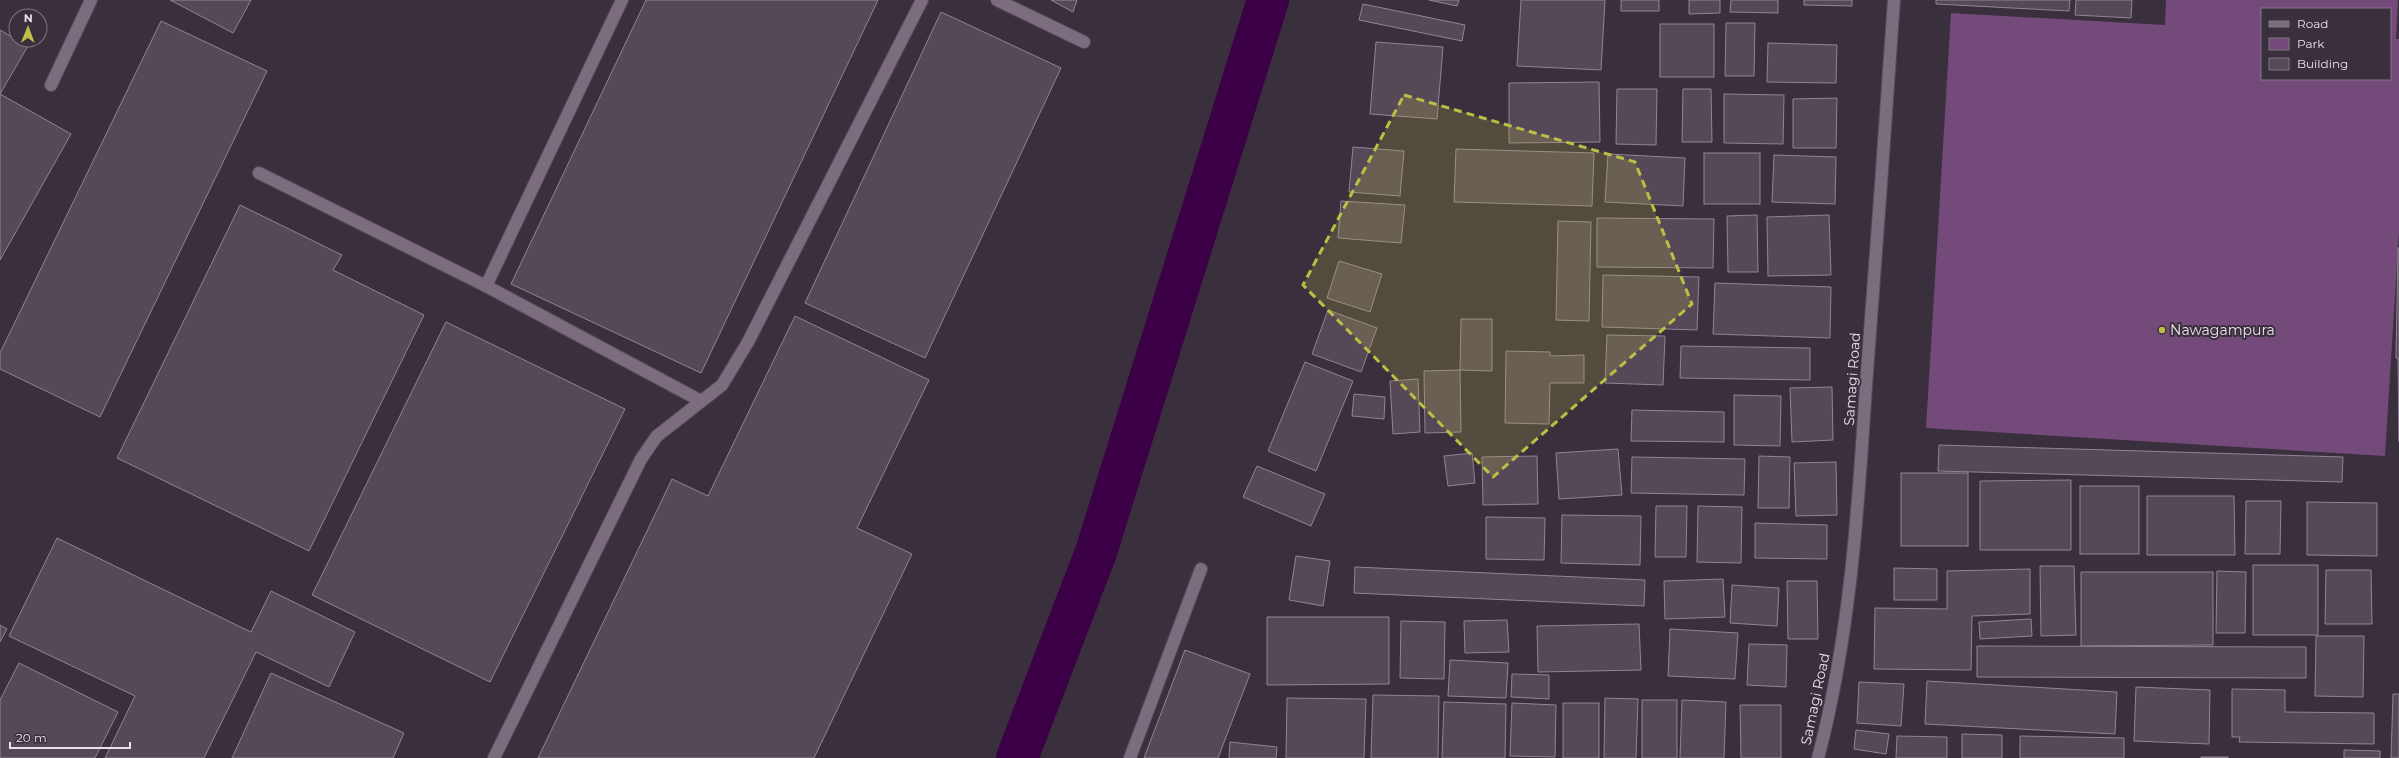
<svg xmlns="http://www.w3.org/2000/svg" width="2399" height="758" font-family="Montserrat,sans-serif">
	<rect width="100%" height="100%" fill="#3a2f3c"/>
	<!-- green -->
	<path fill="#744a7b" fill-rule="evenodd" d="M2166,0H2398L2396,39H2399V231L2385,456L1926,428L1951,13L2165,25ZM2262,9H2390V79H2262Z"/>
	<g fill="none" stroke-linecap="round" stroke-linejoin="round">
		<!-- canal -->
		<path stroke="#3c0046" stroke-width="42" d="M1017,758L1096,552L1268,0"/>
	</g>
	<!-- building -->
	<g fill="#554857" stroke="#928494">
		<path d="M170,0H251L233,33Z"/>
		<path d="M646,0H878L701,373L511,284Z"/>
		<path d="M1051,0H1077L1073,12Z"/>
		<path d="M1429,0H1459L1457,6Z"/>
		<path d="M1521,0H1605L1601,70L1517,66Z"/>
		<rect x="1621" y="0" width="38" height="11"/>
		<path d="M1689,0H1720V13L1689,14Z"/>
		<path d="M1731,0H1778V13L1730,12Z"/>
		<path d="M1804,0H1852V6L1804,5Z"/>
		<path d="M1936,0H2070L2069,11L1936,4Z"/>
		<path d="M2076,0H2132L2131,18L2075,15Z"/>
		<path d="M1363,4L1465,25L1462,41L1359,20Z"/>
		<path d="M941,12L1061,68L925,358L805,303Z"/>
		<path d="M161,21L267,71L100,417L0,369V353Z"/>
		<path d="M1726,23H1755L1754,76H1725Z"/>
		<rect x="1660" y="24" width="54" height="53"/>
		<path d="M0,30L28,46L0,94L71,134L0,260Z"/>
		<path d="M1376,42L1443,47L1437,119L1370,114Z"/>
		<path d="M1768,43L1837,45L1836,83L1767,82Z"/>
		<path d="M1599,82L1600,142L1509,143V83Z"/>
		<path d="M1617,89H1657L1656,145L1616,144Z"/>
		<path d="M1683,89H1711L1712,142H1682Z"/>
		<path d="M1724,94L1784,95L1783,144L1724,143Z"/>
		<path d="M1837,98L1836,148H1793V99Z"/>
		<path d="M1353,147L1404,151L1400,196L1349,192Z"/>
		<path d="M1456,149L1594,153L1592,206L1454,202Z"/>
		<rect x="1704" y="153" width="56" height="51"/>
		<path d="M1608,154L1685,158L1683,206L1605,202Z"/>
		<path d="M1774,155L1836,157L1835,204L1772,202Z"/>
		<path d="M1341,201L1405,205L1401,243L1338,238Z"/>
		<path d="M240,205L342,255L333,270L424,315L309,551L117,458Z"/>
		<path d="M1757,215L1758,272H1728L1727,216Z"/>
		<path d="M1829,215L1831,275L1768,276L1767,217Z"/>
		<path d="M1597,218L1714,219L1713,268L1597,267Z"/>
		<path d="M1558,221L1591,222L1589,321L1556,320Z"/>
		<path d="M2398,248H2399V442L2398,358H2396Z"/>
		<path d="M1339,261L1382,274L1370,312L1327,298Z"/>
		<path d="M1603,275L1699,277L1697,330L1602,327Z"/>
		<path d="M1715,283L1831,287L1830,338L1713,334Z"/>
		<path d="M1328,310L1377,328L1361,372L1312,354Z"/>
		<path d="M795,316L929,380L857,528L912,554L814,758H538L672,479L708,496Z"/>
		<path d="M1461,319H1492V371L1460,370Z"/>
		<path d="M446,322L625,409L490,682L312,595Z"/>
		<path d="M1607,335L1665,336L1663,385L1605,383Z"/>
		<path d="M1681,346L1810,348V380L1680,378Z"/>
		<path d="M1506,351L1550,352V356L1584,355V383H1550L1549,424L1505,423Z"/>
		<path d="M1305,362L1353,381L1316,471L1268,451Z"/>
		<path d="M1460,370L1461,432L1425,433L1424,371Z"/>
		<path d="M1418,379L1420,432L1393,434L1390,381Z"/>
		<path d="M1832,387L1833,440L1792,442L1790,388Z"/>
		<path d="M1354,394L1385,397L1384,419L1352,416Z"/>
		<path d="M1734,395L1781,396L1780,446L1734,445Z"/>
		<path d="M1632,410L1724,412V442L1631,441Z"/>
		<path d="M1939,445L2343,457L2342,482L1938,471Z"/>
		<path d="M1618,449L1622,495L1559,499L1556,453Z"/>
		<path d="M1472,453L1475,483L1448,486L1444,456Z"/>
		<path d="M1537,456L1538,504L1483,505L1482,457Z"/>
		<path d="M1759,456L1790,457L1789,508H1758Z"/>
		<path d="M1632,457L1745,459L1744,495L1631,493Z"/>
		<path d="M1836,462L1837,515L1796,516L1794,463Z"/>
		<path d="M1257,466L1325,494L1311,526L1243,497Z"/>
		<rect x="1901" y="473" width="67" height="73"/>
		<path d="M2071,480V550H1980V481Z"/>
		<rect x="2080" y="486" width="59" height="68"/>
		<path d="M2147,496H2234L2235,555H2147Z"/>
		<path d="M2246,501H2281L2280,554H2245Z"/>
		<path d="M2307,502L2377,503V556L2307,555Z"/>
		<path d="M1656,506H1687L1686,557H1655Z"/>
		<path d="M1698,506L1742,507L1741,563L1697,562Z"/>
		<path d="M1562,515L1641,516L1640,565L1561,563Z"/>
		<path d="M1486,517L1545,518L1544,560L1486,559Z"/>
		<path d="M1755,523L1827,525V559L1755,558Z"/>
		<path d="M57,538L251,632L271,591L355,632L329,687L256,652L204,758H105L135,696L9,636Z"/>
		<path d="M1296,556L1330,561L1323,606L1289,600Z"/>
		<rect x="2253" y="565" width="65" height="70"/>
		<path d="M2040,566H2074L2076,635L2041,636Z"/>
		<path d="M1355,567L1645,580L1644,606L1354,593Z"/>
		<path d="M1894,568L1937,569V600H1894Z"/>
		<path d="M2030,569V614L1972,616L1971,670L1874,669L1875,608L1947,609V571Z"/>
		<path d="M2326,570H2371L2372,624H2325Z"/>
		<path d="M2217,571L2246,572L2245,633H2216Z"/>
		<path d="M2081,572H2213V645L2081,646Z"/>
		<path d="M1723,579L1725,617L1665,619L1664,581Z"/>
		<path d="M1787,581H1817L1818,639H1788Z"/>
		<path d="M1732,585L1779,588L1777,626L1730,623Z"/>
		<path d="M1267,617H1389V684L1267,685Z"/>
		<path d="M2031,619L2032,636L1980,639L1979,622Z"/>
		<path d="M1507,620L1509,652L1465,653L1464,621Z"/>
		<path d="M1401,621L1445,622L1444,679L1400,678Z"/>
		<path d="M1639,624L1641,670L1538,672L1537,626Z"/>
		<path d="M0,625L7,629L0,642Z"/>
		<path d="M1670,629L1738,633L1735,679L1668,676Z"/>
		<path d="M2316,636H2364L2363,697L2315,696Z"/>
		<path d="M1749,644L1787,645L1786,687L1747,685Z"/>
		<path d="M1977,646L2306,647V678L1977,677Z"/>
		<path d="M1185,650L1250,674L1218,758H1144Z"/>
		<path d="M1450,660L1508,663L1506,698L1448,696Z"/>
		<path d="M19,663L118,712L95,758H0V700Z"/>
		<path d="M271,673L404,733L393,758H232Z"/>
		<path d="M1512,674L1549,675V699L1511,697Z"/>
		<path d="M1927,681L2117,692L2115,734L1925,724Z"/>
		<path d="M1859,682L1904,684L1901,726L1857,723Z"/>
		<path d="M2136,687L2210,690L2209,744L2134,741Z"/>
		<path d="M2232,689L2285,690V712L2374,713V744L2239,742L2240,737H2232Z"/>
		<path d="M2393,694H2399V758H2391Z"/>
		<path d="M1373,695L1439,696L1438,758H1371Z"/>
		<path d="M1287,698L1366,699L1364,758H1286Z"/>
		<path d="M1605,698L1638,699L1636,758H1604Z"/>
		<rect x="1642" y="700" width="35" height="58"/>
		<path d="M1682,700L1726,702L1724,758H1680Z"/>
		<path d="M1444,702L1506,704L1505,758H1442Z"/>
		<path d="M1512,703L1556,705L1555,757L1510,756Z"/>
		<rect x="1563" y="703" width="36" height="55"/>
		<path d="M1740,705H1781V758H1741Z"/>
		<path d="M1856,730L1889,734L1886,754L1854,749Z"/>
		<path d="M1962,734L2002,735V758H1962Z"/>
		<path d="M1897,736L1947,737V758H1896Z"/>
		<path d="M2020,736L2124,738V758H2020Z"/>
		<path d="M1230,742L1277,747L1276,758H1229Z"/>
		<path d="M2344,750L2380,751V758H2344Z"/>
		<rect x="2201" y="757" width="27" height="1"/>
	</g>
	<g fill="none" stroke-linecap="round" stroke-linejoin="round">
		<!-- minor casing -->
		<g stroke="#554c57" stroke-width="14">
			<g id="minor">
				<path d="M997,0L1084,42"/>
				<path d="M51,85L91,0"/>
				<path d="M259,173L486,286L701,401"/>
				<path d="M486,286L622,0"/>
				<path d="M494,758L641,459L657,436L722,385L748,342L922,0"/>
				<path d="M1130,758L1201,569"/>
				<path d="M1818,758C1850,637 1858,511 1866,386C1876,257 1885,129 1894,0"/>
			</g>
		</g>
		<!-- minor -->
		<use href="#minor" stroke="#7b6d7d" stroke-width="12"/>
	</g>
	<!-- marked area -->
	<path fill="#bbc044" fill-opacity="0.2" stroke="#bbc044" stroke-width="3" stroke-dasharray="8 5" stroke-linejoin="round" d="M1404,95L1635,162L1692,304L1493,477L1303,285Z"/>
	<!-- markers -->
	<circle fill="#bbc044" stroke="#3a2f3c" stroke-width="1.5" cx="2162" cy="330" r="4"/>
	<g text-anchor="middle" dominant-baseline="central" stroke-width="4" stroke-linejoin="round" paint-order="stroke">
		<!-- poi labels -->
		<g font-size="14" fill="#eae2eb" stroke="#3a2f3c" text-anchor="start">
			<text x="2170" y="330">Nawagampura</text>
		</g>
		<!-- street labels -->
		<g font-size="14" fill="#eae2eb" stroke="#3a2f3c">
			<text transform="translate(1852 379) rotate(-86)">Samagi Road</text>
			<text transform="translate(1815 699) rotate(-78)">Samagi Road</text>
		</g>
	</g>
	<!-- legend -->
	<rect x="2261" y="8" width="130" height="72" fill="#3a2f3c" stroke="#807782"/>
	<rect x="2269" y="21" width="20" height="6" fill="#7b6d7d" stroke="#807782"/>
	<text x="2297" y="28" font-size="12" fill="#eae2eb">Road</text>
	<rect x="2269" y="38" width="20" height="12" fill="#744a7b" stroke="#807782"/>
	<text x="2297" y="48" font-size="12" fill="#eae2eb">Park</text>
	<rect x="2269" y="58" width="20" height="12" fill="#554857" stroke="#807782"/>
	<text x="2297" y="68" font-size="12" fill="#eae2eb">Building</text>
	<!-- north arrow -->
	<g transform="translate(28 28) rotate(1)"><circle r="19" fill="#3a2f3c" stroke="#807782"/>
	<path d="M0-3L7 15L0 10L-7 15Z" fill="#bbc044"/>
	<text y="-6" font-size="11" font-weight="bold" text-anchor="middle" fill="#eae2eb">N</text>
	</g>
	<!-- scale -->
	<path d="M10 742v6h120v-6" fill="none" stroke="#eae2eb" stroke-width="2"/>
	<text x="16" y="742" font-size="12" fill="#eae2eb" stroke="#3a2f3c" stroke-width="3" paint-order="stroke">20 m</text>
</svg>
